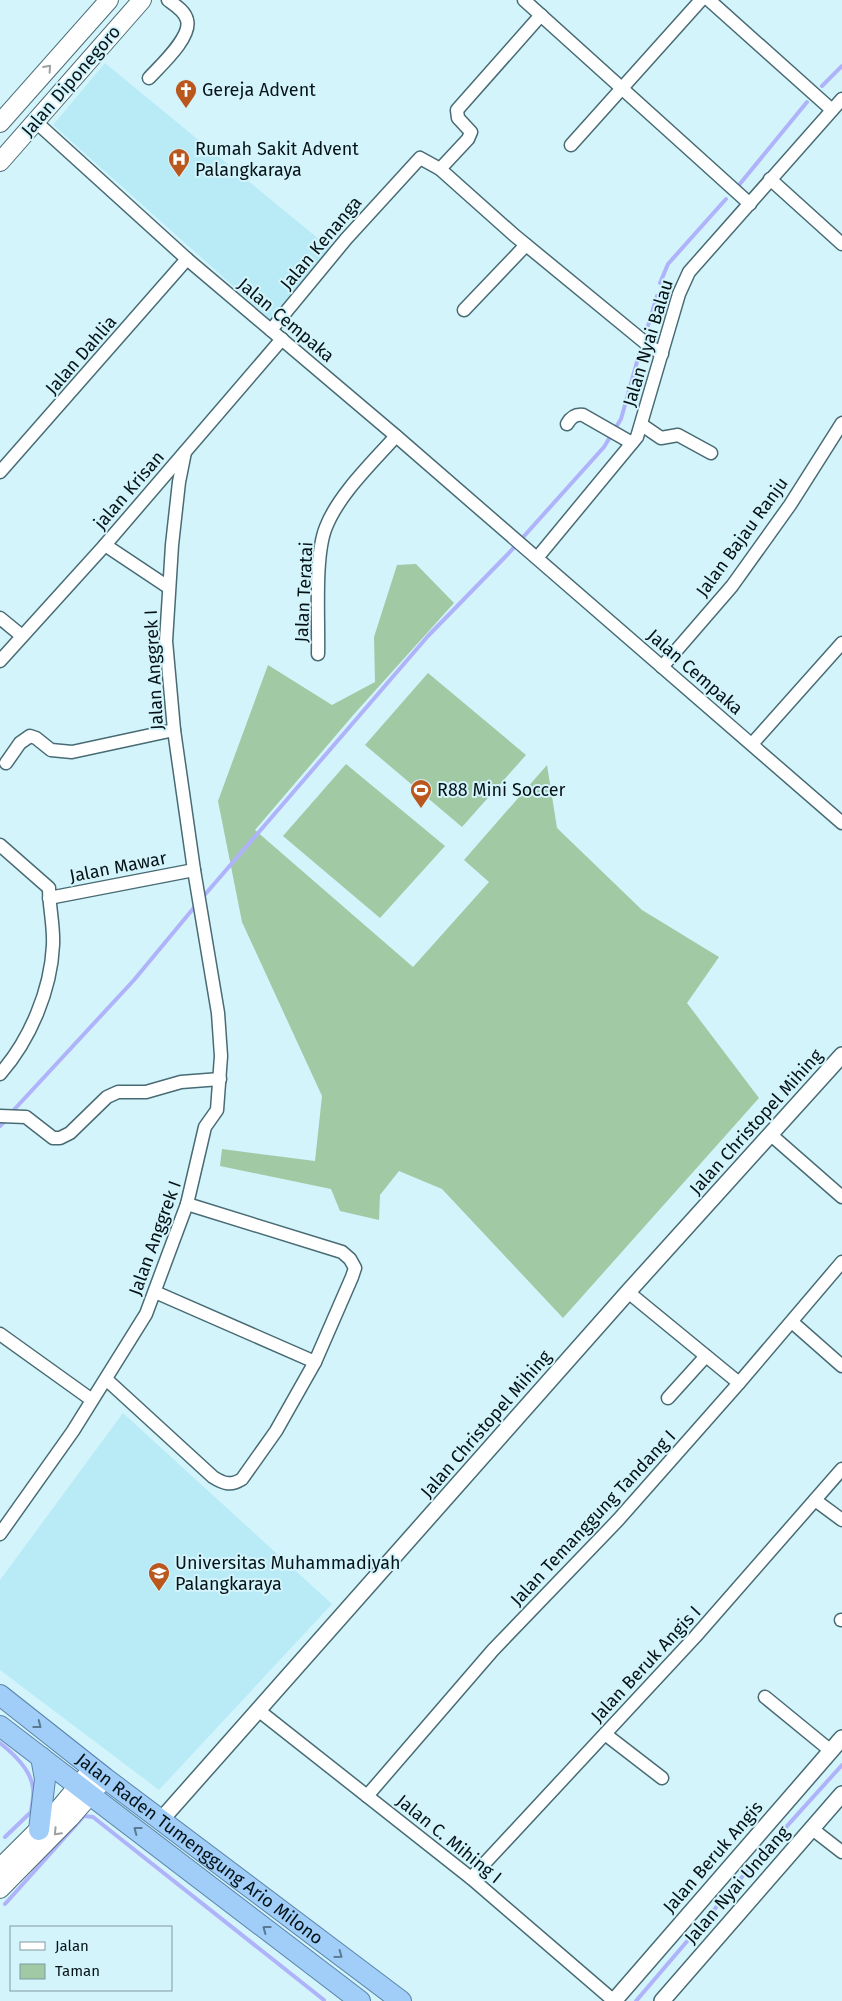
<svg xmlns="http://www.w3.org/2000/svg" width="842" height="2001" font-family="'Fira Sans',sans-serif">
	<rect width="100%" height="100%" fill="#d4f4fc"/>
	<!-- built -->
	<g fill="#b9ebf7">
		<path d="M105,63L331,249L271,320L53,125Z"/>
		<path d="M123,1413L332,1604L159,1790L0,1670V1580Z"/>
	</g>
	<!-- green -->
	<g fill="#a0c9a4">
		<path d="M416,564L454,603L355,713L255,830L413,967L489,882L464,860L547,765L557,828L642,910L719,957L687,1003L759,1098L563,1318L442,1189L399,1171L380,1195L379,1220L340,1211L331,1189L220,1166L222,1149L315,1161L322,1096L242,922L218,801L268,665L332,705L375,682L374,637L397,565Z"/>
		<path d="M428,673L526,755L462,827L365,745Z"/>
		<path d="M346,764L445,846L380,918L283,836Z"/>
	</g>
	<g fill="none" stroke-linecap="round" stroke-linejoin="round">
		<!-- stream -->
		<g stroke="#afb3fa" stroke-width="4">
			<path d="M822,86L842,66"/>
			<path d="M739,185L807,102"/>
			<path d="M660,283L668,264L726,199"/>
			<path d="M647,329L657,296"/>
			<path d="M202,898L428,636L508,554L604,447L621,419L640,351"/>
			<path d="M11,1113L134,980L197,904"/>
			<path d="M0,1126L7,1119"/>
			<path d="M0,1743C14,1754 31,1770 33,1788C34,1795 32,1805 31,1812L5,1837"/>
			<path d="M5,1904L84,1816L93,1817L324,2000"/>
			<path d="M636,2001L759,1857L842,1765"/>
		</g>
		<!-- minor casing -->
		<g stroke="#486b74" stroke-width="15">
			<g id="minor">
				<path d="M524,0L750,204"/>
				<path d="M709,0L832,110"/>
				<path d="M149,78C161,65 192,37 187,20C185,11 175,5 168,0"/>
				<path d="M36,122L187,259L396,436L842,823"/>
				<path d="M571,145L701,0"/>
				<path d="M440,169L468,139L471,132L458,118L457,110L541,15"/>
				<path d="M770,179L842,244"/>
				<path d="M464,310L526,245"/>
				<path d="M271,330L346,239L420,158L440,169L514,235L648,345L662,354"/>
				<path d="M567,424C571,417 575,414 583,415L632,443"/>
				<path d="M642,425L661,438L678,435L711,453"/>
				<path d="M0,472L187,259"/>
				<path d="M105,545L168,587"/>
				<path d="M537,558L637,437L679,294L689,272L842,99"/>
				<path d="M0,618L22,636"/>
				<path d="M318,654C319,621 314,556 326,527C339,494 373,462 396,436"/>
				<path d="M0,661L105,545L282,339"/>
				<path d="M662,667L732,586L790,505L842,423"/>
				<path d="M752,744L842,643"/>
				<path d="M6,763L20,743L30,736L36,738L51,750L72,752L174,730"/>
				<path d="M0,845L49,888C49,907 54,925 53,945C51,990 30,1040 0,1074"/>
				<path d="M49,898L194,870"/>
				<path d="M0,1116L26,1117L53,1138H60L70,1133L107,1097L118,1092H146L181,1082L220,1079"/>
				<path d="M770,1134L842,1197"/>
				<path d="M155,1292L315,1362L352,1277L355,1268L350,1259L342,1252L187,1204"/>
				<path d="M628,1292L739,1383"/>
				<path d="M792,1322L842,1366"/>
				<path d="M0,1334L92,1400"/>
				<path d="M107,1380L213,1477C224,1484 231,1486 242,1479L276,1431L315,1362"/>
				<path d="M668,1398L706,1356"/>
				<path d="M815,1500L842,1520"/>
				<path d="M0,1534L73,1431L146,1314L187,1204L205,1127L217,1110L221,1056L218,1013L194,870L174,730L166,641L172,545L179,482L185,452"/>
				<path d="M841,1620H842"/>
				<path d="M765,1697L831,1751"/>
				<path d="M258,1710L471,1878L614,2001"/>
				<path d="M605,1734L662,1778"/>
				<path d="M367,1796L493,1650L618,1520L739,1383L842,1262"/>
				<path d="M811,1828L842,1852"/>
				<path d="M471,1878L695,1637L842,1469"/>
			</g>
		</g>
		<!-- tertiary casing -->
		<g stroke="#486b74" stroke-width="18">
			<g id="tertiary">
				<path d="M161,1820L628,1292L842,1055"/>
				<path d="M614,2001L842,1738"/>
				<path d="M662,2001L842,1794"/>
			</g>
		</g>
		<!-- secondary casing -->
		<g stroke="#486b74" stroke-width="20">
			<g id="secondary">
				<path d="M0,123L109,0"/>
				<path d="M0,162L142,0"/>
				<path d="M0,1868L58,1810L93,1768"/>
				<path d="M0,1889L70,1818L105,1778"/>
			</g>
		</g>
		<!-- trunk casing -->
		<g stroke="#5b84a8" stroke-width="22">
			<g id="trunk">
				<path id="s1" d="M0,1695L105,1778L401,2001"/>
				<path d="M0,1726L360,2001"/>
				<path d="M39,1830L45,1779L41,1757"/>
			</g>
		</g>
		<!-- minor -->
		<use href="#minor" stroke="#fff" stroke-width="12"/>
		<!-- tertiary -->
		<use href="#tertiary" stroke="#fff" stroke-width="15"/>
		<!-- secondary -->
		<use href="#secondary" stroke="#fff" stroke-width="18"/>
		<!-- trunk -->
		<use href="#trunk" stroke="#a0cef8" stroke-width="20"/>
	</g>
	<!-- one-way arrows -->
	<defs><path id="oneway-chevron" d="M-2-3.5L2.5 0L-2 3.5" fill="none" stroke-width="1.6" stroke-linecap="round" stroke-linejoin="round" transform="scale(1.25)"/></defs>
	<g stroke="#9ba1a2">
		<use href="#oneway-chevron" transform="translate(48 68) rotate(-48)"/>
		<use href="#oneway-chevron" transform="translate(57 1832) rotate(134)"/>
	</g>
	<g stroke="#5a7a93">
		<use href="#oneway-chevron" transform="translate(38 1725) rotate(38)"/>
		<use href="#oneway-chevron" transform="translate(137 1830) rotate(-143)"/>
		<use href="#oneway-chevron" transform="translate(266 1929) rotate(-143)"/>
		<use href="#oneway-chevron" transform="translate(339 1955) rotate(36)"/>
	</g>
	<!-- icons -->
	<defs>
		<g id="church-pin" transform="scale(1.125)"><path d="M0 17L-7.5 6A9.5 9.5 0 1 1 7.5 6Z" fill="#b9571d" stroke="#d4f4fc"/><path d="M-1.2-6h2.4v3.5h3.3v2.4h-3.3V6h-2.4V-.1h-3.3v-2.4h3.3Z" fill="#fff"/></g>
		<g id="hospital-pin" transform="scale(1.125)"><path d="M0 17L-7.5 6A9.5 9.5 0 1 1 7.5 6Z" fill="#b9571d" stroke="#d4f4fc"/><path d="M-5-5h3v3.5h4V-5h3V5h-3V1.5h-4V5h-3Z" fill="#fff"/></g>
		<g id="stadium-pin" transform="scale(1.125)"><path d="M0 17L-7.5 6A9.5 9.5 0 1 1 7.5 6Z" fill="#b9571d" stroke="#d4f4fc"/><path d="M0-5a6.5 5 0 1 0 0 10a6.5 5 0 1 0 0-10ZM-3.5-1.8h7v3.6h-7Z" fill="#fff"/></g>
		<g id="university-pin" transform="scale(1.125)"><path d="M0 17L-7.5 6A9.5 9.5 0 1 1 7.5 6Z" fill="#b9571d" stroke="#d4f4fc"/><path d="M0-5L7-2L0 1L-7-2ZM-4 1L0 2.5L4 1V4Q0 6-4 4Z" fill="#fff"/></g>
	</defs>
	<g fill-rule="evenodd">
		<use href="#church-pin" x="186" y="90"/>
		<use href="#hospital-pin" x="179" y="159"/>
		<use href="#stadium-pin" x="421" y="790"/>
		<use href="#university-pin" x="159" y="1573"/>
	</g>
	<g text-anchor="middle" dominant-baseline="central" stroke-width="4" stroke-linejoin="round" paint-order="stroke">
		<!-- street labels -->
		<g font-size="18" fill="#051317" stroke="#d4f4fc">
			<text transform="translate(71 81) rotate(-49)">Jalan Diponegoro</text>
			<text transform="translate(321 243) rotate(-50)">Jalan Kenanga</text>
			<text transform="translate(286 320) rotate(40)">Jalan Cempaka</text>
			<text transform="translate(648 343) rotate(-73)">Jalan Nyai Balau</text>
			<text transform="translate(81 355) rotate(-49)">Jalan Dahlia</text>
			<text transform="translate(129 490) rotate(-49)">jalan Krisan</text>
			<text transform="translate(742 537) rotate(-54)">Jalan Bajau Ranju</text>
			<text transform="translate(304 592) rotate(-87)">Jalan Teratai</text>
			<text transform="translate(154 670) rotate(-93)">Jalan Anggrek I</text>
			<text transform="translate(695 672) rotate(41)">Jalan Cempaka</text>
			<text transform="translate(118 867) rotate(-11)">Jalan Mawar</text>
			<text transform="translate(756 1122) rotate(-48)">Jalan Christopel Mihing</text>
			<text transform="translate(155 1238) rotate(-70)">Jalan Anggrek I</text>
			<text transform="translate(486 1424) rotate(-49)">Jalan Christopel Mihing</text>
			<text transform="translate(593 1518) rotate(-47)">Jalan Temanggung Tandang I</text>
			<text transform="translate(646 1664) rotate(-47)">Jalan Beruk Angis I</text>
			<text transform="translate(449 1839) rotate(39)">Jalan C. Mihing I</text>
			<text stroke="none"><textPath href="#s1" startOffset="252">Jalan Raden Tumenggung Ario Milono</textPath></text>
			<text transform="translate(713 1857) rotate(-49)">Jalan Beruk Angis</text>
			<text transform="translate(737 1885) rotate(-49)">Jalan Nyai Undang</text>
		</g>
		<!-- poi labels -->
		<g font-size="18" fill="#051317" stroke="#d4f4fc" text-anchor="start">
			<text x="202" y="90">Gereja Advent</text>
			<text x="195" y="149">Rumah Sakit Advent<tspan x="195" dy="21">Palangkaraya</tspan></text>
			<text x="437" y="790">R88 Mini Soccer</text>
			<text x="175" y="1563">Universitas Muhammadiyah<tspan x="175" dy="21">Palangkaraya</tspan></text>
		</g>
	</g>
	<!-- legend -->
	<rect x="10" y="1926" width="162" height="65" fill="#d4f4fc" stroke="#819aa0"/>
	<rect x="20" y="1942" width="25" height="8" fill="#ffffff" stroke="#819aa0"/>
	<text x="55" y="1951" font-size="15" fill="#051317">Jalan</text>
	<rect x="20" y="1964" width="25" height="15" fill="#a0c9a4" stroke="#819aa0"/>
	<text x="55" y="1976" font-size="15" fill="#051317">Taman</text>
</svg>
